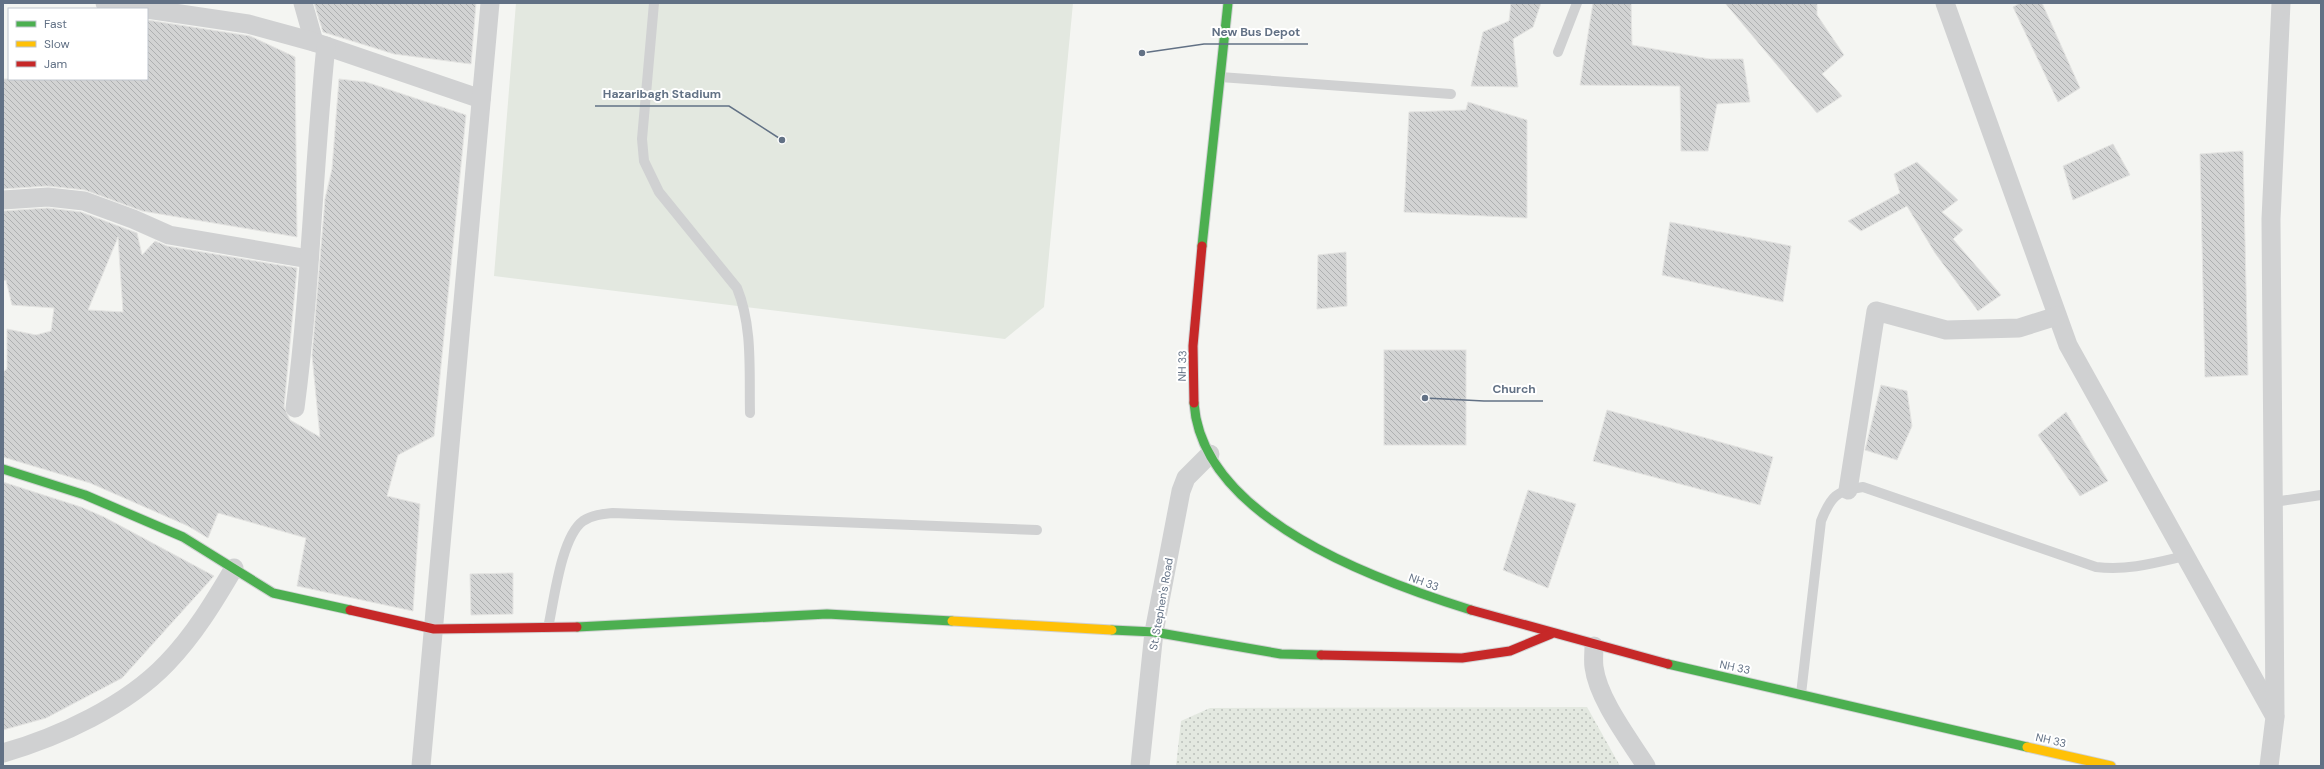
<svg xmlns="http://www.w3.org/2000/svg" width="2324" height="769" font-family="'DM Sans',sans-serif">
	<defs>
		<pattern id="grass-dots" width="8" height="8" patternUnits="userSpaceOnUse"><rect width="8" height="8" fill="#e3e8e0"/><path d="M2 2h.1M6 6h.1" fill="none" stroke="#bbc0bb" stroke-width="1.8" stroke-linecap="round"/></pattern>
		<pattern id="building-back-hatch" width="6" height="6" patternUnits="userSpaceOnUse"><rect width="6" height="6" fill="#d2d3d3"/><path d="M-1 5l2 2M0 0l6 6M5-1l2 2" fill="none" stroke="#aeb0b1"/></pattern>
	</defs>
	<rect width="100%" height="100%" fill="#f4f5f2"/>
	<!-- grass -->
	<path fill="url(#grass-dots)" d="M1587,707L1620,766H1176L1181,721L1210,708Z"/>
	<!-- pitch -->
	<path fill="#e3e8e0" d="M516,3H1073L1044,307L1005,339L494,276Z"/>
	<!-- building -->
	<g fill="url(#building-back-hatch)" stroke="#e4e4e2" fill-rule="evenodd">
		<path d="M314,3H476L471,64L394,54L323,32Z"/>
		<path d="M1511,3H1541L1533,27L1513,39L1518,87L1471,86L1483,32L1509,21Z"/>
		<path d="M1593,3H1631L1632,45L1709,59H1743L1750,102L1717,104L1708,151H1681L1680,86L1580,85Z"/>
		<path d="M1725,3H1817V15L1844,55L1822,74L1842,96L1817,113Z"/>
		<path d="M2020,3H2042L2080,88L2058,102L2013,7Z"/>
		<path d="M147,20L250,36L295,57L297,237L142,211L85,190L47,186L3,189V79H147Z"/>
		<path d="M339,79L366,82L466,115L434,436L398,455L387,496L420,504L413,611L297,586L306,538L218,513L208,538L188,526L90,483L3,457V372L7,369V329L36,335L51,331L54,308L12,305L6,280L3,281V211L48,208L81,212L137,233L142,255L155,241L167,246L297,268L284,407L290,420L320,437L312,355L325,199L332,169ZM118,237L123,312L88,310Z"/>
		<path d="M1468,102L1527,120V218L1404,212L1409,112L1466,110Z"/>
		<path d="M2113,144L2130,175L2073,200L2063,166Z"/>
		<path d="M2243,151L2248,375L2205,377L2200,154Z"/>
		<path d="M1917,162L1958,200L1942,212L1963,230L1953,239L2001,295L1978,311L1935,253L1907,206L1861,231L1848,221L1900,193L1894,174Z"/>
		<path d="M1670,222L1791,246L1783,302L1662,275Z"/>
		<path d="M1346,252L1347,306L1317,309L1318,255Z"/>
		<rect x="1384" y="350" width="82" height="95"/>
		<path d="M1881,385L1907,391L1912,426L1897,460L1865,450Z"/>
		<path d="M1607,410L1773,457L1760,505L1593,461Z"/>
		<path d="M2066,412L2108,481L2080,496L2038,435Z"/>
		<path d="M3,482L81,507L104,517L214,576L122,678L46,718L3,730Z"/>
		<path d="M1528,490L1576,504L1548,588L1503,570Z"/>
		<path d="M513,573V614L471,615L470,574Z"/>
	</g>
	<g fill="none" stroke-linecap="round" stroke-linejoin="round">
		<!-- fast casing -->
		<g stroke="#d0d2d3" stroke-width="11">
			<g id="fast">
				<path d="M1202,246L1228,3"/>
				<path d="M1194,403C1202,519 1378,581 1471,610"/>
				<path d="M3,469L85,495L183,537L273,593L350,610"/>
				<path d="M577,627L827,614L952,621"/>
				<path d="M1112,630L1154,632L1281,654L1321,655"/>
				<path d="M1668,664L2027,747"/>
			</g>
		</g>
		<!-- slow casing -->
		<g stroke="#d0d2d3" stroke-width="11">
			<g id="slow">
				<path d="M952,621L1112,630"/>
				<path d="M2027,747L2111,766"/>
			</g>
		</g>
		<!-- jam casing -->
		<g stroke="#d0d2d3" stroke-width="11">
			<g id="jam">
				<path d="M1194,403L1193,346L1202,246"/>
				<path d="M350,610L434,629L577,627"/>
				<path d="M1471,610L1668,664"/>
				<path d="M1321,655L1462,658L1510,651L1551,634"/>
			</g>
		</g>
		<!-- lane -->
		<g stroke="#d0d1d2" stroke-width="10">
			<path d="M654,3L642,139L644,161L659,192L737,288C753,327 749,372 750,413"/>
			<path d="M1558,52L1577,3"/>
			<path d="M1220,77L1451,94"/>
			<path d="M2274,502L2321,495"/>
			<path d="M548,628C554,601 561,537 583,521C592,515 603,514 613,513L1037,530"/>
			<path d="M1801,694L1821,521C1831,496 1836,491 1863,487L2096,567C2127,571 2155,563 2185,556"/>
		</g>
		<!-- street -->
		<g stroke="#d0d1d2" stroke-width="19">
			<path d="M105,3L146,9"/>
			<path d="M303,3L314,42"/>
			<path d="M1945,3L2068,345L2275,717L2269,766"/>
			<path d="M147,9L248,24L314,42L481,99"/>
			<path d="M3,200L48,197L84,201L133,219L169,235L309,259"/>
			<path d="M295,408C311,288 313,167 326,46"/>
			<path d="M1848,490L1876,311L1946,330L2019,328L2057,316"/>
			<path d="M1594,646C1594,653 1593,660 1594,667C1598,699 1629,739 1646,766"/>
			<path d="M2275,716L2271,219L2281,3"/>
			<path d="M3,753C59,737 126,706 167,663C194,635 214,602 234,568"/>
			<path d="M421,766L490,3"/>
			<path d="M1140,766L1154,632L1181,491L1186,478L1210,454"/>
		</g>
		<!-- fast -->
		<use href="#fast" stroke="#4caf50" stroke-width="9"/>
		<!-- slow -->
		<use href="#slow" stroke="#ffc107" stroke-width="9"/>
		<!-- jam -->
		<use href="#jam" stroke="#c62828" stroke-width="9"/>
	</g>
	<g text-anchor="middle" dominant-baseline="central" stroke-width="4" stroke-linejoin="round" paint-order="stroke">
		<!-- street labels -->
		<g font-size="11" fill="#627185" stroke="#fff">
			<text transform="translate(1182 366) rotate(-89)">NH 33</text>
			<text transform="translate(1424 582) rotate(20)">NH 33</text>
			<text transform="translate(1161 604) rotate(-80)">St. Stephen's Road</text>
			<text transform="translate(1735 667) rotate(12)">NH 33</text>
			<text transform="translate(2051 740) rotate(13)">NH 33</text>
		</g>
	</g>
	<!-- callouts -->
	<path fill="none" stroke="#627185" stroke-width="1.5" d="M1142 53L1204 44H1308M782 140L729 106H595M1425 398L1484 401H1543"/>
	<g fill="#627185" stroke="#fff" stroke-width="1.5">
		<circle cx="1142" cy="53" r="4"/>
		<circle cx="782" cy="140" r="4"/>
		<circle cx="1425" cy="398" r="4"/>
	</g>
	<g font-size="12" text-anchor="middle" font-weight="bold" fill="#627185" stroke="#fff" stroke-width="4" stroke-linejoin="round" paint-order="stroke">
		<text x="1256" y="36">New Bus Depot</text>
		<text x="662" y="98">Hazaribagh Stadium</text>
		<text x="1514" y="393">Church</text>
	</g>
	<!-- border -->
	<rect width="2324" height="769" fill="none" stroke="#627185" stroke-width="8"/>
	<!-- legend -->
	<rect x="8" y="8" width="140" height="72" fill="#ffffff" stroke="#c0c6ce"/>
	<rect x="16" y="21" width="20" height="6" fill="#4caf50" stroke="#c0c6ce"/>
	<text x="44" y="28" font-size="12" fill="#627185">Fast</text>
	<rect x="16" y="41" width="20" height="6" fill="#ffc107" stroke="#c0c6ce"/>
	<text x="44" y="48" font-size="12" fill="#627185">Slow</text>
	<rect x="16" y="61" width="20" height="6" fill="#c62828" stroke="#c0c6ce"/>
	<text x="44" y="68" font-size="12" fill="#627185">Jam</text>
</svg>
